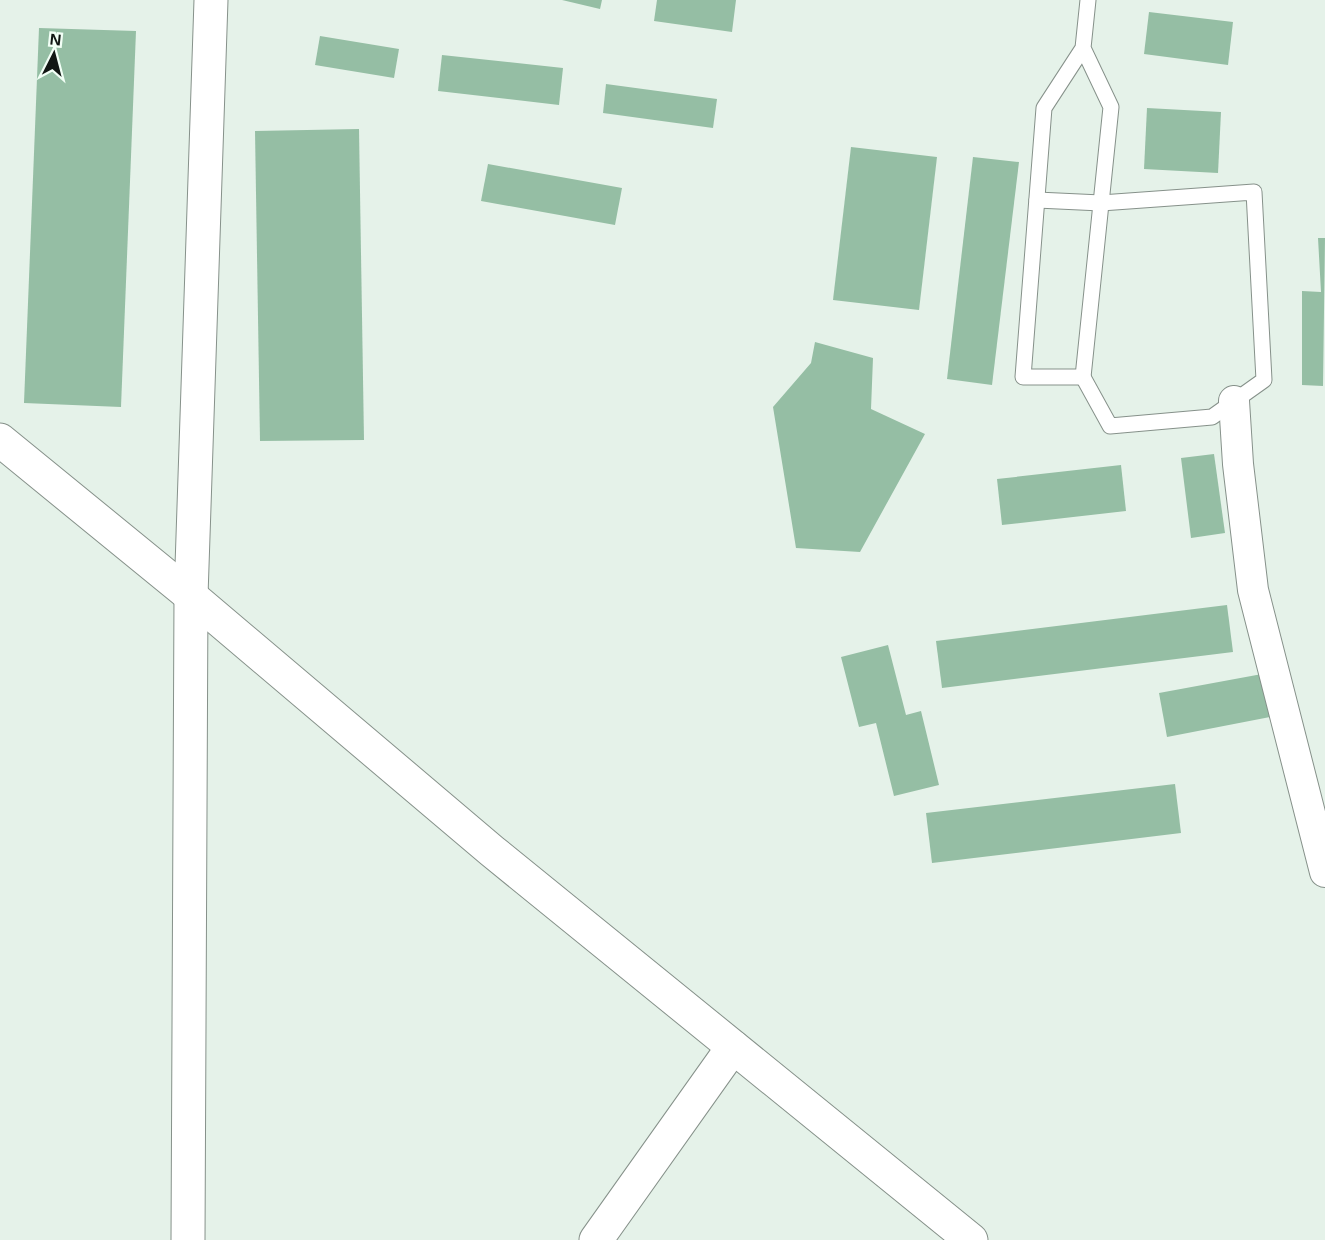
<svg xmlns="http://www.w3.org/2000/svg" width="1325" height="1240" font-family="Arial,sans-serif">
	<rect width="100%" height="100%" fill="#e5f2e9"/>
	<!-- building -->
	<g fill="#95bea4">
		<path d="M562,0H602L600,9Z"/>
		<path d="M657,0H736L732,32L654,21Z"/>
		<path d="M1149,12L1233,22L1228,65L1144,54Z"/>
		<path d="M39,28L136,31L121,407L24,403Z"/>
		<path d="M320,36L399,49L394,78L315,65Z"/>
		<path d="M442,55L563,68L559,105L438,91Z"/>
		<path d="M606,84L717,99L713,128L603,113Z"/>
		<path d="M1147,108L1221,112L1218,173L1144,169Z"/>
		<path d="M359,129L364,440L260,441L255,131Z"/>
		<path d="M851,147L937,157L919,310L833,300Z"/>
		<path d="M973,157L1019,162L992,385L947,379Z"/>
		<path d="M488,164L622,188L615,225L481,201Z"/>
		<path d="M1318,238H1325L1323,386L1302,385V291L1321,292Z"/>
		<path d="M815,342L873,358L871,409L925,434L860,552L796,548L773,407L811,363Z"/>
		<path d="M1214,454L1225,533L1191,538L1181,458Z"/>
		<path d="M1121,465L1126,511L1002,525L997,479Z"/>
		<path d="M1227,605L1233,652L942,688L936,641Z"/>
		<path d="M888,645L906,715L921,711L939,785L894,796L876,723L859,727L841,657Z"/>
		<path d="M1262,674L1270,717L1167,737L1159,693Z"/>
		<path d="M1175,784L1181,833L932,863L926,813Z"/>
	</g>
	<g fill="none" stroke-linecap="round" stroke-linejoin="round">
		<!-- service casing -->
		<g stroke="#86918a" stroke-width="17">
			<g id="service">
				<path d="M1083,48L1111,107L1083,377H1023L1044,108L1083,48L1088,0"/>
				<path d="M1037,200L1101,203L1254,192L1264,380L1212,417L1110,426L1083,377"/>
			</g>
		</g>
		<!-- minor casing -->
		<g stroke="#86918a" stroke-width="32">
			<path id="minor" d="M1234,401L1238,464L1253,590L1325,872"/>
		</g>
		<!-- tertiary casing -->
		<g stroke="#86918a" stroke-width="35">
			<g id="tertiary">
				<path d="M0,440L191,596L492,851L971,1240"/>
				<path d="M188,1240L191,596L211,0"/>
				<path d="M596,1240L733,1047"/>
			</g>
		</g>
		<!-- service -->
		<use href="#service" stroke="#fff" stroke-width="15"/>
		<!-- minor -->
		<use href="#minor" stroke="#fff" stroke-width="30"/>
		<!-- tertiary -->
		<use href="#tertiary" stroke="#fff" stroke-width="33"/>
	</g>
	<!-- north arrow -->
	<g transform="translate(54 54) rotate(6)" stroke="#f2fff6" stroke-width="4.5" paint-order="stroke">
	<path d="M0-4.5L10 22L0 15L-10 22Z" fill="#121714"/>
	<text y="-9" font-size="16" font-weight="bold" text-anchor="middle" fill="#121714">N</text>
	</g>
</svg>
